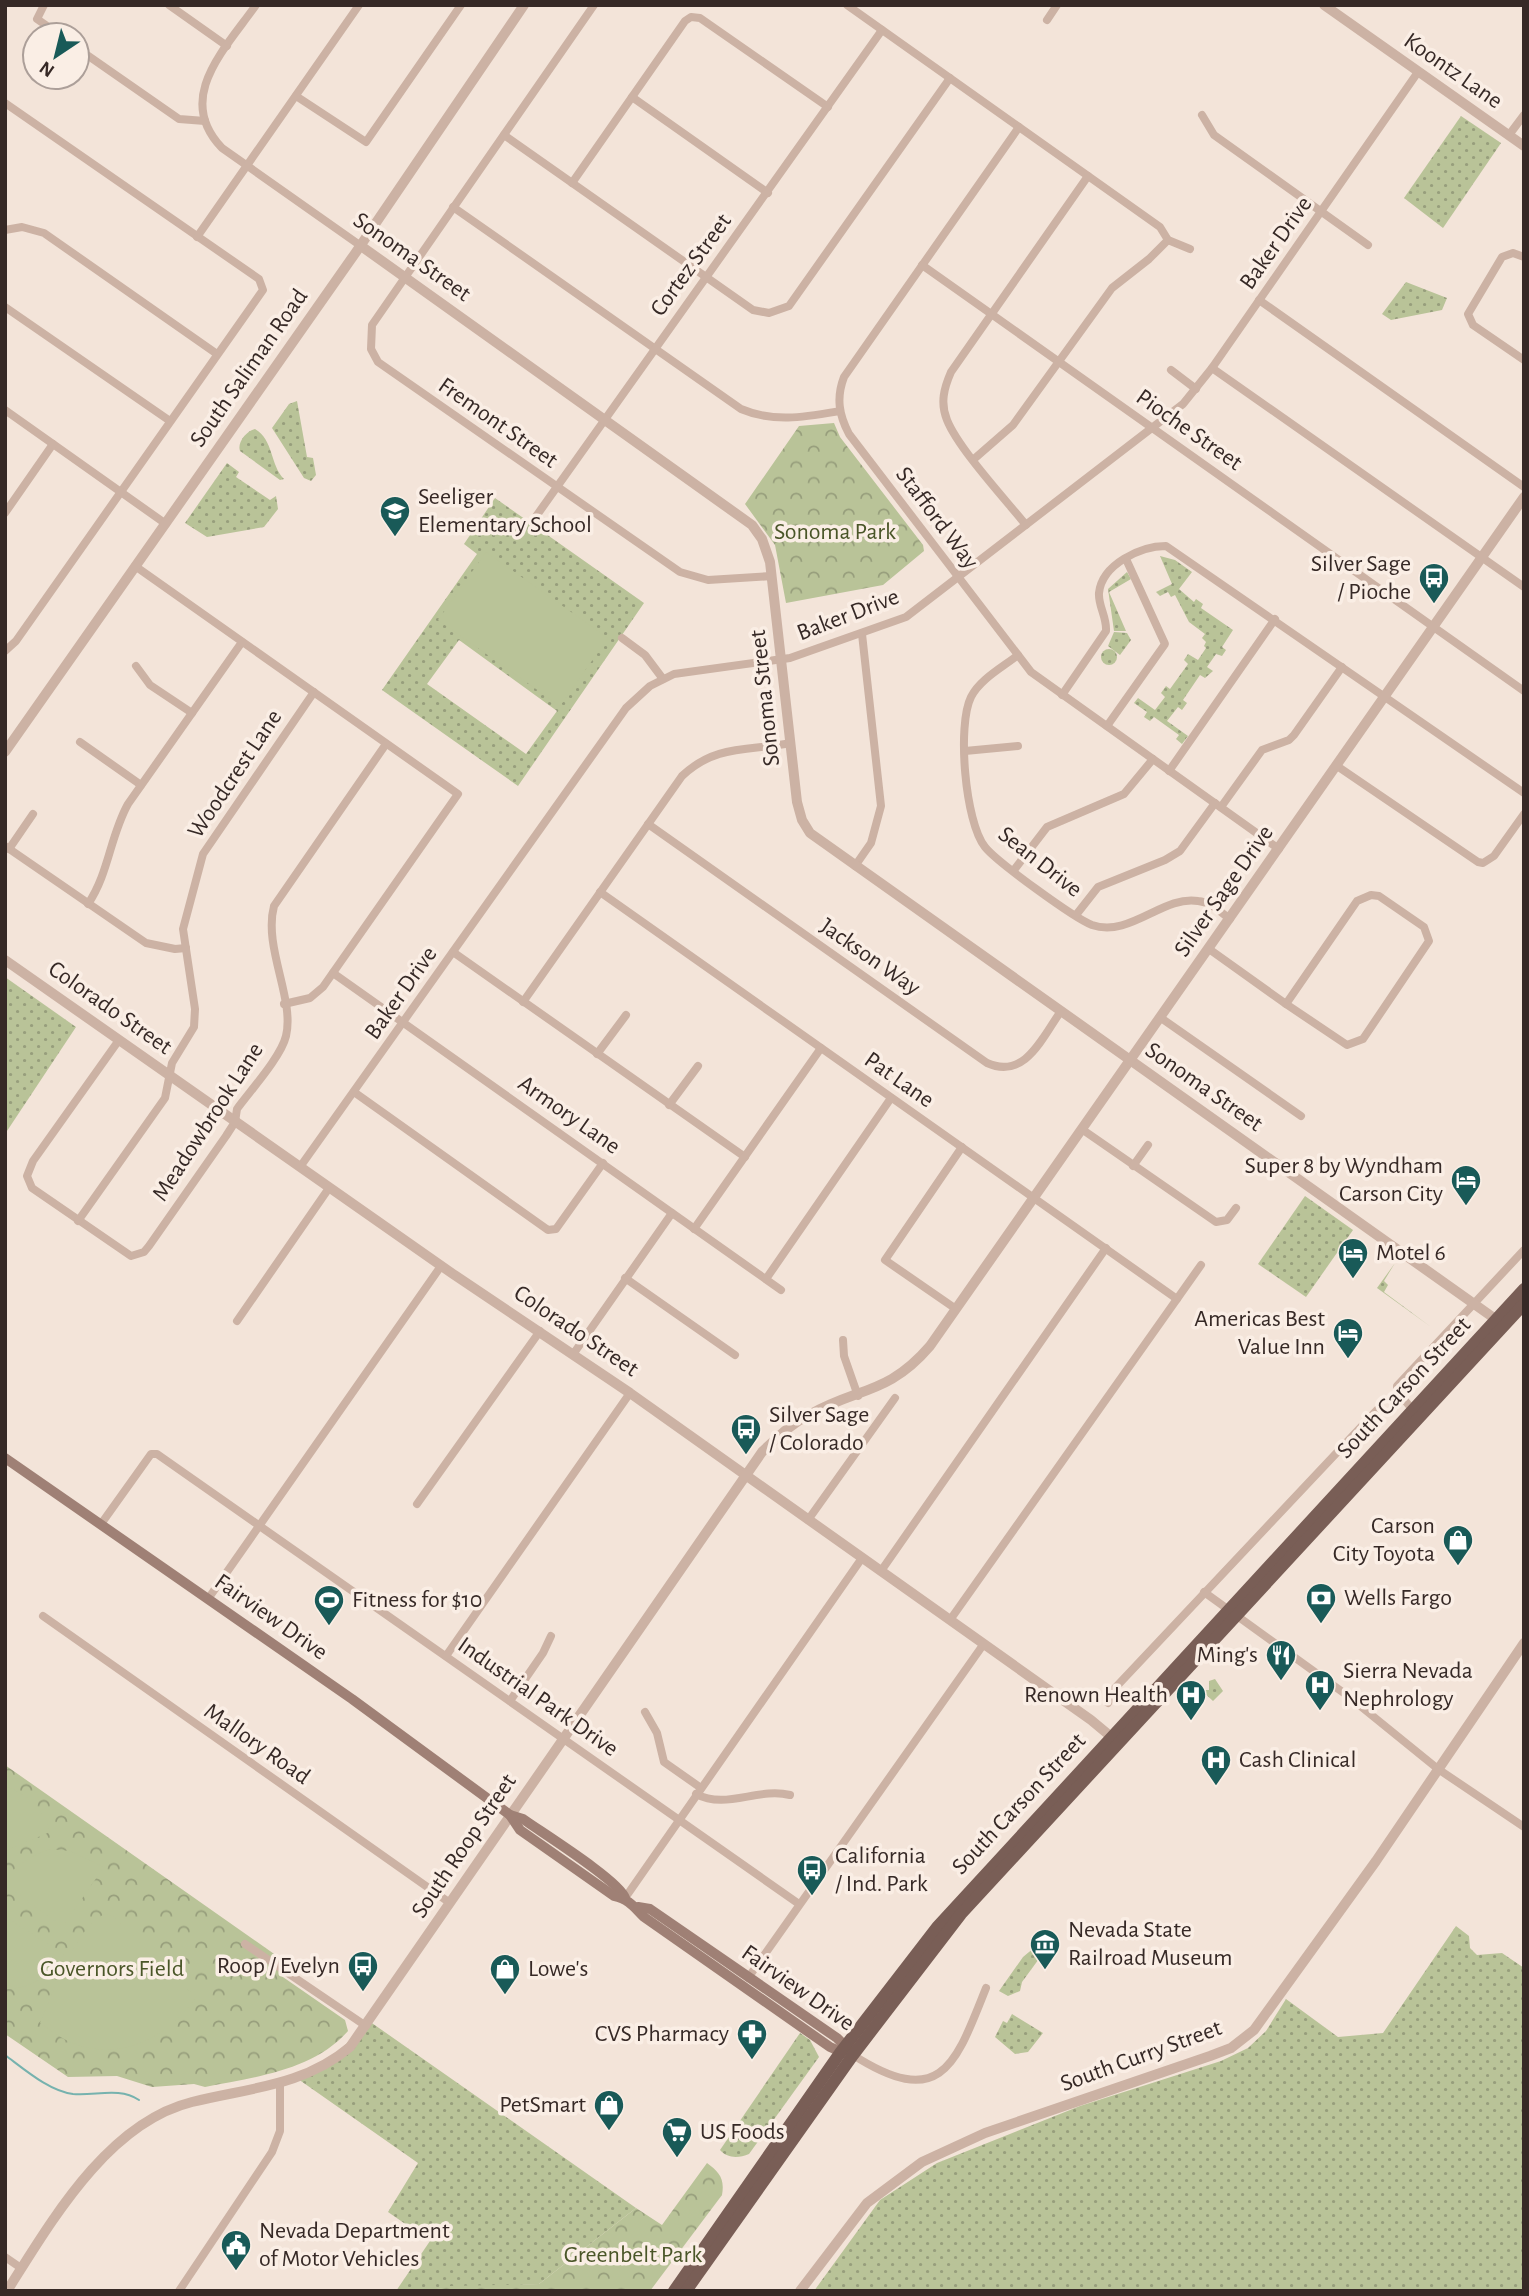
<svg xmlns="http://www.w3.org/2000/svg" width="1529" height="2296" font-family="'Alegreya Sans',sans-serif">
	<defs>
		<pattern id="grass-dots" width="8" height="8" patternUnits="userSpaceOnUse" patternTransform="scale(1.75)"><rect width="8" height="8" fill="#b9c398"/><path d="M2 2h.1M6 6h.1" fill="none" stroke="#979e7c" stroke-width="1.8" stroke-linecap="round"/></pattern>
		<pattern id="park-crowns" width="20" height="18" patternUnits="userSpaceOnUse" patternTransform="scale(1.75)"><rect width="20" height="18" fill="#b9c398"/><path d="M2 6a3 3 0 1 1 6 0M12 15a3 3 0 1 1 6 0" fill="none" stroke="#979e7c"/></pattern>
	</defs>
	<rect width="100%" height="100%" fill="#f3e4d9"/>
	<!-- grass -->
	<g fill="url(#grass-dots)" fill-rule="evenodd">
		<path d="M1461,116L1501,143L1443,228L1404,198Z"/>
		<path d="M1406,282L1447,298L1442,310L1391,320L1382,314Z"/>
		<path d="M297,401L307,457L313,458L316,475L311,481L304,478L272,428L289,404Z"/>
		<path d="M255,429C274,440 270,465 284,479L280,480L240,451C237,443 246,431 255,429Z"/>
		<path d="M227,463L239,472L236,477L270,500L276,496L278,509L264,527L207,537L185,523Z"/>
		<path d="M495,498L644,603L518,786L382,690L477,554L464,544ZM459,640L557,711L526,754L427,684Z"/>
		<path d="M1160,556L1175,560L1192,572L1179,589L1194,602L1196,599L1203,604L1201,608L1233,630L1222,647L1226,650L1222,656L1216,654L1207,667L1213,671L1205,678L1200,675L1183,700L1187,703L1182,710L1178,707L1167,721L1188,736L1182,744L1176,739L1179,735L1154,717L1150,721L1144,717L1147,712L1134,703L1138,698L1155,710L1165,697L1161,693L1166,686L1170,689L1188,664L1184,660L1188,654L1198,660L1206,648L1204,646L1206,642L1202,638L1205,634L1189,622L1175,595L1171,597L1168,592L1160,596L1156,592L1172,584Z"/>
		<path d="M1127,572L1131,579L1109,592L1126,631H1114L1108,589Z"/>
		<path d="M1114,632L1127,633L1131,640L1120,655L1108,646Z"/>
		<circle cx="1109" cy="657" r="8"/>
		<path d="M5,977L76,1027L5,1134Z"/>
		<path d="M1305,1196L1353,1230L1306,1297L1258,1264Z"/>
		<path d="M1395,1263L1384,1281L1388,1285L1384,1292L1431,1327L1377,1288Z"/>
		<path d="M1215,1679L1223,1691L1213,1701L1201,1690H1209V1681Z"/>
		<path d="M1456,1926L1469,1936L1470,1948L1477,1955L1502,1953L1524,1968V2291H814L880,2200L937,2163L1080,2106L1221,2061L1248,2048L1266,2031L1286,1999L1338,2037L1383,2033Z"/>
		<path d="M1053,1932L1055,1937L1022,1982L1020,1991L1008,1996L999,1991L1023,1957Z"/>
		<path d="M1012,2014L1043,2033L1028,2052L1015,2054L995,2037L1003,2021L1007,2023Z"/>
		<path d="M369,2021L636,2208L539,2284L396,2291L430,2241L388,2212L418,2163L298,2079L323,2067Z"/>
		<path d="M800,2033L810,2040L819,2057L749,2154C739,2158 728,2159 720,2150Z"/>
	</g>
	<!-- park -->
	<g fill="url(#park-crowns)">
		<path d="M834,423L840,437L923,545L924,551L883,585L786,603L775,545L745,504L799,426Z"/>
		<path d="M5,1765L287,1963L280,1975L345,2020L348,2031C313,2071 254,2077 205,2087L194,2084L152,2087L117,2076L68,2077L5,2034Z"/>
		<path d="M707,2163C719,2172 725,2178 722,2195L650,2291H431L450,2286L539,2284L636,2208L662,2225Z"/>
	</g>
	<!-- pitch -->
	<g fill="#b9c398">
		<path d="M486,552L608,638L560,706L438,620Z"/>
		<path d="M5,1786C28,1795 43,1808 50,1832L5,1851Z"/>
		<path d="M50,1849L70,1851L104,1867L65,1923H58L5,1885C11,1865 32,1856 50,1849Z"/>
		<path d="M105,1914L114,1917L196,1997C169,2036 121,2063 73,2043C61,2039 51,2030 40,2023C53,1994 76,1926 105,1914Z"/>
		<path d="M7,1918L64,1954C51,1975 30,1990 5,1989Z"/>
	</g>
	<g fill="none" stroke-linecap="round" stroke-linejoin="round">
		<!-- stream -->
		<path stroke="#76b2ae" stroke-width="2" d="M5,2055C24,2069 49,2091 73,2094C96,2096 119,2087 139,2100"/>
		<!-- minor -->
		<g stroke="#ccb2a4" stroke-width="8">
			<path d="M44,5L37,19L60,35"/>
			<path d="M169,5L227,46"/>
			<path d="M256,5C225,49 174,98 222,148L361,246"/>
			<path d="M594,5L372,325L371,349L378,362L680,572L708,580L772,576"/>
			<path d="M847,5L1160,227L1168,240L1190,249"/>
			<path d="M1047,20L1057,5"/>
			<path d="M77,48L179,119L205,121"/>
			<path d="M296,96L366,142L461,5"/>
			<path d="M632,97L768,193"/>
			<path d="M5,103L259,279L263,290L16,641L5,651"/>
			<path d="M1202,115L1214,135L1368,245"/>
			<path d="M1019,127L844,377C836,398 839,415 849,434L1031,672L1279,849"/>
			<path d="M504,135L753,310L769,313L789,306L950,78"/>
			<path d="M1509,135L1524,115"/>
			<path d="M572,183L685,21L691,17L700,18L828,107"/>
			<path d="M453,207L741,409C774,423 805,417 840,411"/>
			<path d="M5,230L22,227L44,233L217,354"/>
			<path d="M197,237L359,5"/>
			<path d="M1524,257L1513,253L1502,257L1468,314L1473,325L1524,360"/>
			<path d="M922,265L1524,691"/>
			<path d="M1259,300L1524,487"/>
			<path d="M5,307L170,421"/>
			<path d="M1212,368L1524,587"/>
			<path d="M1171,370L1196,389"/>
			<path d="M5,410L166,524"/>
			<path d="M974,459L1013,425L1112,288L1149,259L1168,240"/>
			<path d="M5,513L53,444"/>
			<path d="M532,522L882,30"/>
			<path d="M1026,525C1005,499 958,448 947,420C940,403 944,388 951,372L1088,176"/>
			<path d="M135,566L458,794L323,987L310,998L284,1004"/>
			<path d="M622,638L645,655L663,679"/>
			<path d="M1018,655C1003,667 980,679 971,697C957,725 965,822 985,847C997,862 1074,918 1092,925C1130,938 1163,895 1198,901C1211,902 1220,912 1230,919"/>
			<path d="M136,666L150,685L192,713"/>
			<path d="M1062,695L1106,631C1107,617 1098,606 1099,593C1102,564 1141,546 1166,546L1524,793"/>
			<path d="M1107,726L1165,644L1126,559"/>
			<path d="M80,742L141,785"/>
			<path d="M965,751L1018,746"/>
			<path d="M1337,766L1478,862L1483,863L1494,856L1524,814"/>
			<path d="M1169,771L1275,619"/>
			<path d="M1221,807L1262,750L1289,740L1294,735L1342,667"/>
			<path d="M648,824L987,1063C1025,1080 1042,1038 1061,1011"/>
			<path d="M5,846L146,943L175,949L186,948"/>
			<path d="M9,849L33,814"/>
			<path d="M855,866L871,843L881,806L862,634"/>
			<path d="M1014,870L1047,827L1124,794L1153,759"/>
			<path d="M600,892L1177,1299"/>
			<path d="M1371,895L1379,896L1424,927L1429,941L1363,1039L1347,1045L1286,1004L1357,901Z"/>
			<path d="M88,904C109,873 110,836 128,804L242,642"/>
			<path d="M1076,915L1098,887L1165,860L1180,851L1215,803"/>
			<path d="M1209,949L1286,1004"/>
			<path d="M453,952L745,1157"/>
			<path d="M333,973L781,1290"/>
			<path d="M523,1002L682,776C716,744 748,751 791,743"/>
			<path d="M1161,1018L1301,1116"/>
			<path d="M119,1040L33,1161L27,1176L32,1188L131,1256L144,1252L149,1246L226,1136L235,1122L237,1109C250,1091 281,1057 286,1036C295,999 263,947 274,906L386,744"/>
			<path d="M597,1054L626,1015"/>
			<path d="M354,1092L548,1230L556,1229L603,1163"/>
			<path d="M669,1105L698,1066"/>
			<path d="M1083,1130L1216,1222L1227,1220L1236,1208"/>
			<path d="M1133,1166L1148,1145"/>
			<path d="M300,1167L626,708L650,686L674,674L790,658L906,617L1183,404L1212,368L1418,72"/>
			<path d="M78,1221L165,1098L172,1063L194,1027L195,1009L183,929L203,854L314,692"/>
			<path d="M694,1229L821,1048"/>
			<path d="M625,1278L735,1355"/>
			<path d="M766,1279L891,1098"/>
			<path d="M956,1309L885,1260L962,1147"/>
			<path d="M237,1321L329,1188"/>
			<path d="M843,1340L844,1356L858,1396"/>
			<path d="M574,1353L672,1213"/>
			<path d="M1412,1409L1397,1391V1386L1524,1250"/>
			<path d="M417,1504L540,1331"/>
			<path d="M808,1520L895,1398"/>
			<path d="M101,1524L151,1454H157L799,1904"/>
			<path d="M881,1571L1106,1248"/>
			<path d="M1204,1592L1348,1696L1438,1769L1524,1827"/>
			<path d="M208,1599L441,1266"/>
			<path d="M43,1616L450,1903"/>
			<path d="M950,1620L1201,1265"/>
			<path d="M446,1656L630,1393"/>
			<path d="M510,1701L543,1653L551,1636"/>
			<path d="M1108,1703L1115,1688L1377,1410"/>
			<path d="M645,1712L657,1733L664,1762L701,1788"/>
			<path d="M696,1794C726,1810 758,1787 790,1795"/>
			<path d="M625,1898L862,1558"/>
			<path d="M245,1944L366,2026"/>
			<path d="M748,1978L983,1645"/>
			<path d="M853,2055C942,2112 956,2063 986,1988"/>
			<path d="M5,2257L21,2268"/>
			<path d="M179,2291L272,2152L280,2131V2084"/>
		</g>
		<!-- tertiary -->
		<g stroke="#ccb2a4" stroke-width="10">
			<path d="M1324,5L1524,146"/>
			<path d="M361,246L752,525L762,539L770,562L797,802L802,820L810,833L1501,1323"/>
			<path d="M5,752L354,255L524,5"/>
			<path d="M5,960L453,1274L630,1393L1091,1720L1115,1740"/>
			<path d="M7,2291C51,2222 107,2123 192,2102C248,2088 304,2086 350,2047L762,1452C777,1438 790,1424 809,1415C858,1387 888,1395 930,1346L1524,497"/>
			<path d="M800,2291L867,2203L922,2162L985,2133L1210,2056L1231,2048L1254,2030L1376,1861L1524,1643"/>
		</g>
		<!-- secondary -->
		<g stroke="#9f8075" stroke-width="10">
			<path d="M5,1458L352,1699L510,1815L523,1819C541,1832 620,1881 625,1898"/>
			<path d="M510,1815L520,1830L614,1896C630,1900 633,1906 644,1917L830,2047L846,2054"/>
			<path d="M638,1907L650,1909L837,2038L851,2052"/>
		</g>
		<!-- primary -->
		<g stroke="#795e56" stroke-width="12">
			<path d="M674,2291L840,2053L938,1926L1524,1289"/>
			<path d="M686,2291L853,2055L961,1914L1524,1304"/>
		</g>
	</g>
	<!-- icons -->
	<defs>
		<g id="school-pin" transform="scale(1.575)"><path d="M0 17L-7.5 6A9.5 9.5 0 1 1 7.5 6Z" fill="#195a58" stroke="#faeee5"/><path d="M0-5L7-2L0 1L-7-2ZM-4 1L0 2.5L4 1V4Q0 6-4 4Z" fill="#fff"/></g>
		<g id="bus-pin" transform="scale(1.575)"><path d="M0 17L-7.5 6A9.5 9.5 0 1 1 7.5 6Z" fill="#195a58" stroke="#faeee5"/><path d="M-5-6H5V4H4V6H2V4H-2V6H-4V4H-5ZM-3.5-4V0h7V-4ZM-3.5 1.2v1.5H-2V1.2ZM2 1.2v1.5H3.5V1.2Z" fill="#fff"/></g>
		<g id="hotel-pin" transform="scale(1.575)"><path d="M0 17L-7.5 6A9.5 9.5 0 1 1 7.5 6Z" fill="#195a58" stroke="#faeee5"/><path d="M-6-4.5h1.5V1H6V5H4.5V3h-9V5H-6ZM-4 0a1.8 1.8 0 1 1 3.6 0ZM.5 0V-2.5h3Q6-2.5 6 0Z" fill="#fff"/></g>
		<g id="shop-pin" transform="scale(1.575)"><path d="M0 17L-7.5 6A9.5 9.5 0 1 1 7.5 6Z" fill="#195a58" stroke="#faeee5"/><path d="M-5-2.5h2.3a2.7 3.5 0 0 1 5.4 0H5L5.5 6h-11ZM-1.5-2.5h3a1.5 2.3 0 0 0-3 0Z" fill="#fff"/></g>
		<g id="bank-pin" transform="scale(1.575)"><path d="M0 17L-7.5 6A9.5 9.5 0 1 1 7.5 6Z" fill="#195a58" stroke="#faeee5"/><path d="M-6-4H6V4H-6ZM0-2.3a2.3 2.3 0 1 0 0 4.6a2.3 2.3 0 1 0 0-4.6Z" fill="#fff"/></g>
		<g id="stadium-pin" transform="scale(1.575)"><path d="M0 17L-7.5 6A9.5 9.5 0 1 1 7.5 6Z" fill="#195a58" stroke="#faeee5"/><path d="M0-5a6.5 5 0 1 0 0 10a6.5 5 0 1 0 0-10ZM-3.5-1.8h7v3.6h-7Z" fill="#fff"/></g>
		<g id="restaurant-pin" transform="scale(1.575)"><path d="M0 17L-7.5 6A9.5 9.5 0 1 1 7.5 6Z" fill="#195a58" stroke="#faeee5"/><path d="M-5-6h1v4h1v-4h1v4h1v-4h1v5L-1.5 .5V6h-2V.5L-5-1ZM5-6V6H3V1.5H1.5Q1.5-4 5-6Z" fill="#fff"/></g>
		<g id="hospital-pin" transform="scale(1.575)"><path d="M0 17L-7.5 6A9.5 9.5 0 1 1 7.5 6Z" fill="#195a58" stroke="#faeee5"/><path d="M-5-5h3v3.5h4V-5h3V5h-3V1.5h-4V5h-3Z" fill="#fff"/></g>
		<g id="museum-pin" transform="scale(1.575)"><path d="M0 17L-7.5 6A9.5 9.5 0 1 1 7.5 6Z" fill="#195a58" stroke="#faeee5"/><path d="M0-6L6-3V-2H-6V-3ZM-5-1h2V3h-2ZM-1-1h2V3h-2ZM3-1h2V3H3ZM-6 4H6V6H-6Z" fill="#fff"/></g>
		<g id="pharmacy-pin" transform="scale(1.575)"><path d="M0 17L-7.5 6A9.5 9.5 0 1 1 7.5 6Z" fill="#195a58" stroke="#faeee5"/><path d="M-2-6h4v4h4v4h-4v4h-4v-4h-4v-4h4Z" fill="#fff"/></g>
		<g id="supermarket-pin" transform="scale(1.575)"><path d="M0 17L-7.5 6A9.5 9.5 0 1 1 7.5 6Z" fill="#195a58" stroke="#faeee5"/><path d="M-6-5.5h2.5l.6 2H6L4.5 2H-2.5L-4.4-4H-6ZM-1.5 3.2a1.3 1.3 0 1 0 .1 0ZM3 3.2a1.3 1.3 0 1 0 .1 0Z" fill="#fff"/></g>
		<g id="civic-pin" transform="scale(1.575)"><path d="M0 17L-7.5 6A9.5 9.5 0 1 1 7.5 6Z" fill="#195a58" stroke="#faeee5"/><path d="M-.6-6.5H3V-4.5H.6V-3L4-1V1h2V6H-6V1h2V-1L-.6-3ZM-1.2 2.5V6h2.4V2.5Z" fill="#fff"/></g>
	</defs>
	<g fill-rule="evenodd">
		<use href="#school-pin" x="395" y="511"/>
		<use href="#bus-pin" x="1434" y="578"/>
		<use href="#hotel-pin" x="1466" y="1180"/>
		<use href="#hotel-pin" x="1353" y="1253"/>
		<use href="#hotel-pin" x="1348" y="1333"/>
		<use href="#bus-pin" x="746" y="1429"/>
		<use href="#shop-pin" x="1458" y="1540"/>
		<use href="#bank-pin" x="1321" y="1598"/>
		<use href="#stadium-pin" x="329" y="1600"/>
		<use href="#restaurant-pin" x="1281" y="1655"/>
		<use href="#hospital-pin" x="1320" y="1685"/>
		<use href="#hospital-pin" x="1191" y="1695"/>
		<use href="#hospital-pin" x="1216" y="1760"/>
		<use href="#bus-pin" x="812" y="1870"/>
		<use href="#museum-pin" x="1045" y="1944"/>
		<use href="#bus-pin" x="363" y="1966"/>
		<use href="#shop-pin" x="505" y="1969"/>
		<use href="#pharmacy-pin" x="752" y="2034"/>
		<use href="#shop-pin" x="609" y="2105"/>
		<use href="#supermarket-pin" x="677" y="2132"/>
		<use href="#civic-pin" x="236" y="2245"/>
	</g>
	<g text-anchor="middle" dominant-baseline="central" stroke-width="7" stroke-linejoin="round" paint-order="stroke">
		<!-- street labels -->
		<g font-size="24" fill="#362926" stroke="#faeee5">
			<text transform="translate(1453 71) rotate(35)">Koontz Lane</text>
			<text transform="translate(1276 243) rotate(-55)">Baker Drive</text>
			<text transform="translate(412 257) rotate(35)">Sonoma Street</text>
			<text transform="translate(691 265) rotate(-54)">Cortez Street</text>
			<text transform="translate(249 368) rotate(-55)">South Saliman Road</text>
			<text transform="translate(498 423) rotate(35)">Fremont Street</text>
			<text transform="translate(1189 430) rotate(35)">Pioche Street</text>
			<text transform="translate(937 518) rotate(53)">Stafford Way</text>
			<text transform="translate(848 615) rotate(-21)">Baker Drive</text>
			<text transform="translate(765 698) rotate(-96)">Sonoma Street</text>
			<text transform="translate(235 774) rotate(-56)">Woodcrest Lane</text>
			<text transform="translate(1040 862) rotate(38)">Sean Drive</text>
			<text transform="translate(1224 891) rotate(-55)">Silver Sage Drive</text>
			<text transform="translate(870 957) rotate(35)">Jackson Way</text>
			<text transform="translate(401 993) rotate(-55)">Baker Drive</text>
			<text transform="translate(110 1008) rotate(35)">Colorado Street</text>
			<text transform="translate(899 1080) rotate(35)">Pat Lane</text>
			<text transform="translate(1204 1087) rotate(35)">Sonoma Street</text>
			<text transform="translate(569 1115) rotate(35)">Armory Lane</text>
			<text transform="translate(208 1122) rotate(-57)">Meadowbrook Lane</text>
			<text transform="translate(576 1331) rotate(34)">Colorado Street</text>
			<text transform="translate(1404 1388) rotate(-47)">South Carson Street</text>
			<text transform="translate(271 1617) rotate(35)">Fairview Drive</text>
			<text transform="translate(538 1697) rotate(35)">Industrial Park Drive</text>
			<text transform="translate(257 1744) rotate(35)">Mallory Road</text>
			<text transform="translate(1019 1804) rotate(-47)">South Carson Street</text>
			<text transform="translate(464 1846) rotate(-56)">South Roop Street</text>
			<text transform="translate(798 1988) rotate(35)">Fairview Drive</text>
			<text transform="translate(1141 2056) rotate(-20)">South Curry Street</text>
		</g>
		<!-- poi labels -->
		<g font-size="24" fill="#362926" stroke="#faeee5" text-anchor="start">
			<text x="418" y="497">Seeliger<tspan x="418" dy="28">Elementary School</tspan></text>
			<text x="1411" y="564" text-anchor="end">Silver Sage<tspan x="1411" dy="28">/ Pioche</tspan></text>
			<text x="1443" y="1166" text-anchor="end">Super 8 by Wyndham<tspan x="1443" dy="28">Carson City</tspan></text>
			<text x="1376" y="1253">Motel 6</text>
			<text x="1325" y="1319" text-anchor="end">Americas Best<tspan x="1325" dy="28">Value Inn</tspan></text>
			<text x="769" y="1415">Silver Sage<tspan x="769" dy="28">/ Colorado</tspan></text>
			<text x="1435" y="1526" text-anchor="end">Carson<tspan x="1435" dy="28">City Toyota</tspan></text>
			<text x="1344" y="1598">Wells Fargo</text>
			<text x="352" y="1600">Fitness for $10</text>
			<text x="1258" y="1655" text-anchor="end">Ming's</text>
			<text x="1343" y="1671">Sierra Nevada<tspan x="1343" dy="28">Nephrology</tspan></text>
			<text x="1168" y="1695" text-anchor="end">Renown Health</text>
			<text x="1239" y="1760">Cash Clinical</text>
			<text x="835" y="1856">California<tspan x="835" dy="28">/ Ind. Park</tspan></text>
			<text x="1068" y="1930">Nevada State<tspan x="1068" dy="28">Railroad Museum</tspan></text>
			<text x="340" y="1966" text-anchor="end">Roop / Evelyn</text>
			<text x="528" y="1969">Lowe's</text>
			<text x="729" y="2034" text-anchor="end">CVS Pharmacy</text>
			<text x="586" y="2105" text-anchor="end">PetSmart</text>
			<text x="700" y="2132">US Foods</text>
			<text x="259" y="2231">Nevada Department<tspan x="259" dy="28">of Motor Vehicles</tspan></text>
		</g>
		<!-- park labels -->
		<g font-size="24" fill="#4a5628" stroke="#faeee5">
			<text x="835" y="532">Sonoma Park</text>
			<text x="112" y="1969">Governors Field</text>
			<text x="633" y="2255">Greenbelt Park</text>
		</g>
	</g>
	<!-- border -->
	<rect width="1529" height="2296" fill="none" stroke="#362926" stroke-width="14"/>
	<!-- north arrow -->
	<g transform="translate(56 56) rotate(215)"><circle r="33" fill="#faeee5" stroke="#ac9f99" stroke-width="2"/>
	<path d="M0-5L12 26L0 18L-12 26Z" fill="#195a58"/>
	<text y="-10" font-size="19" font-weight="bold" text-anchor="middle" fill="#362926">N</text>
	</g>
</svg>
